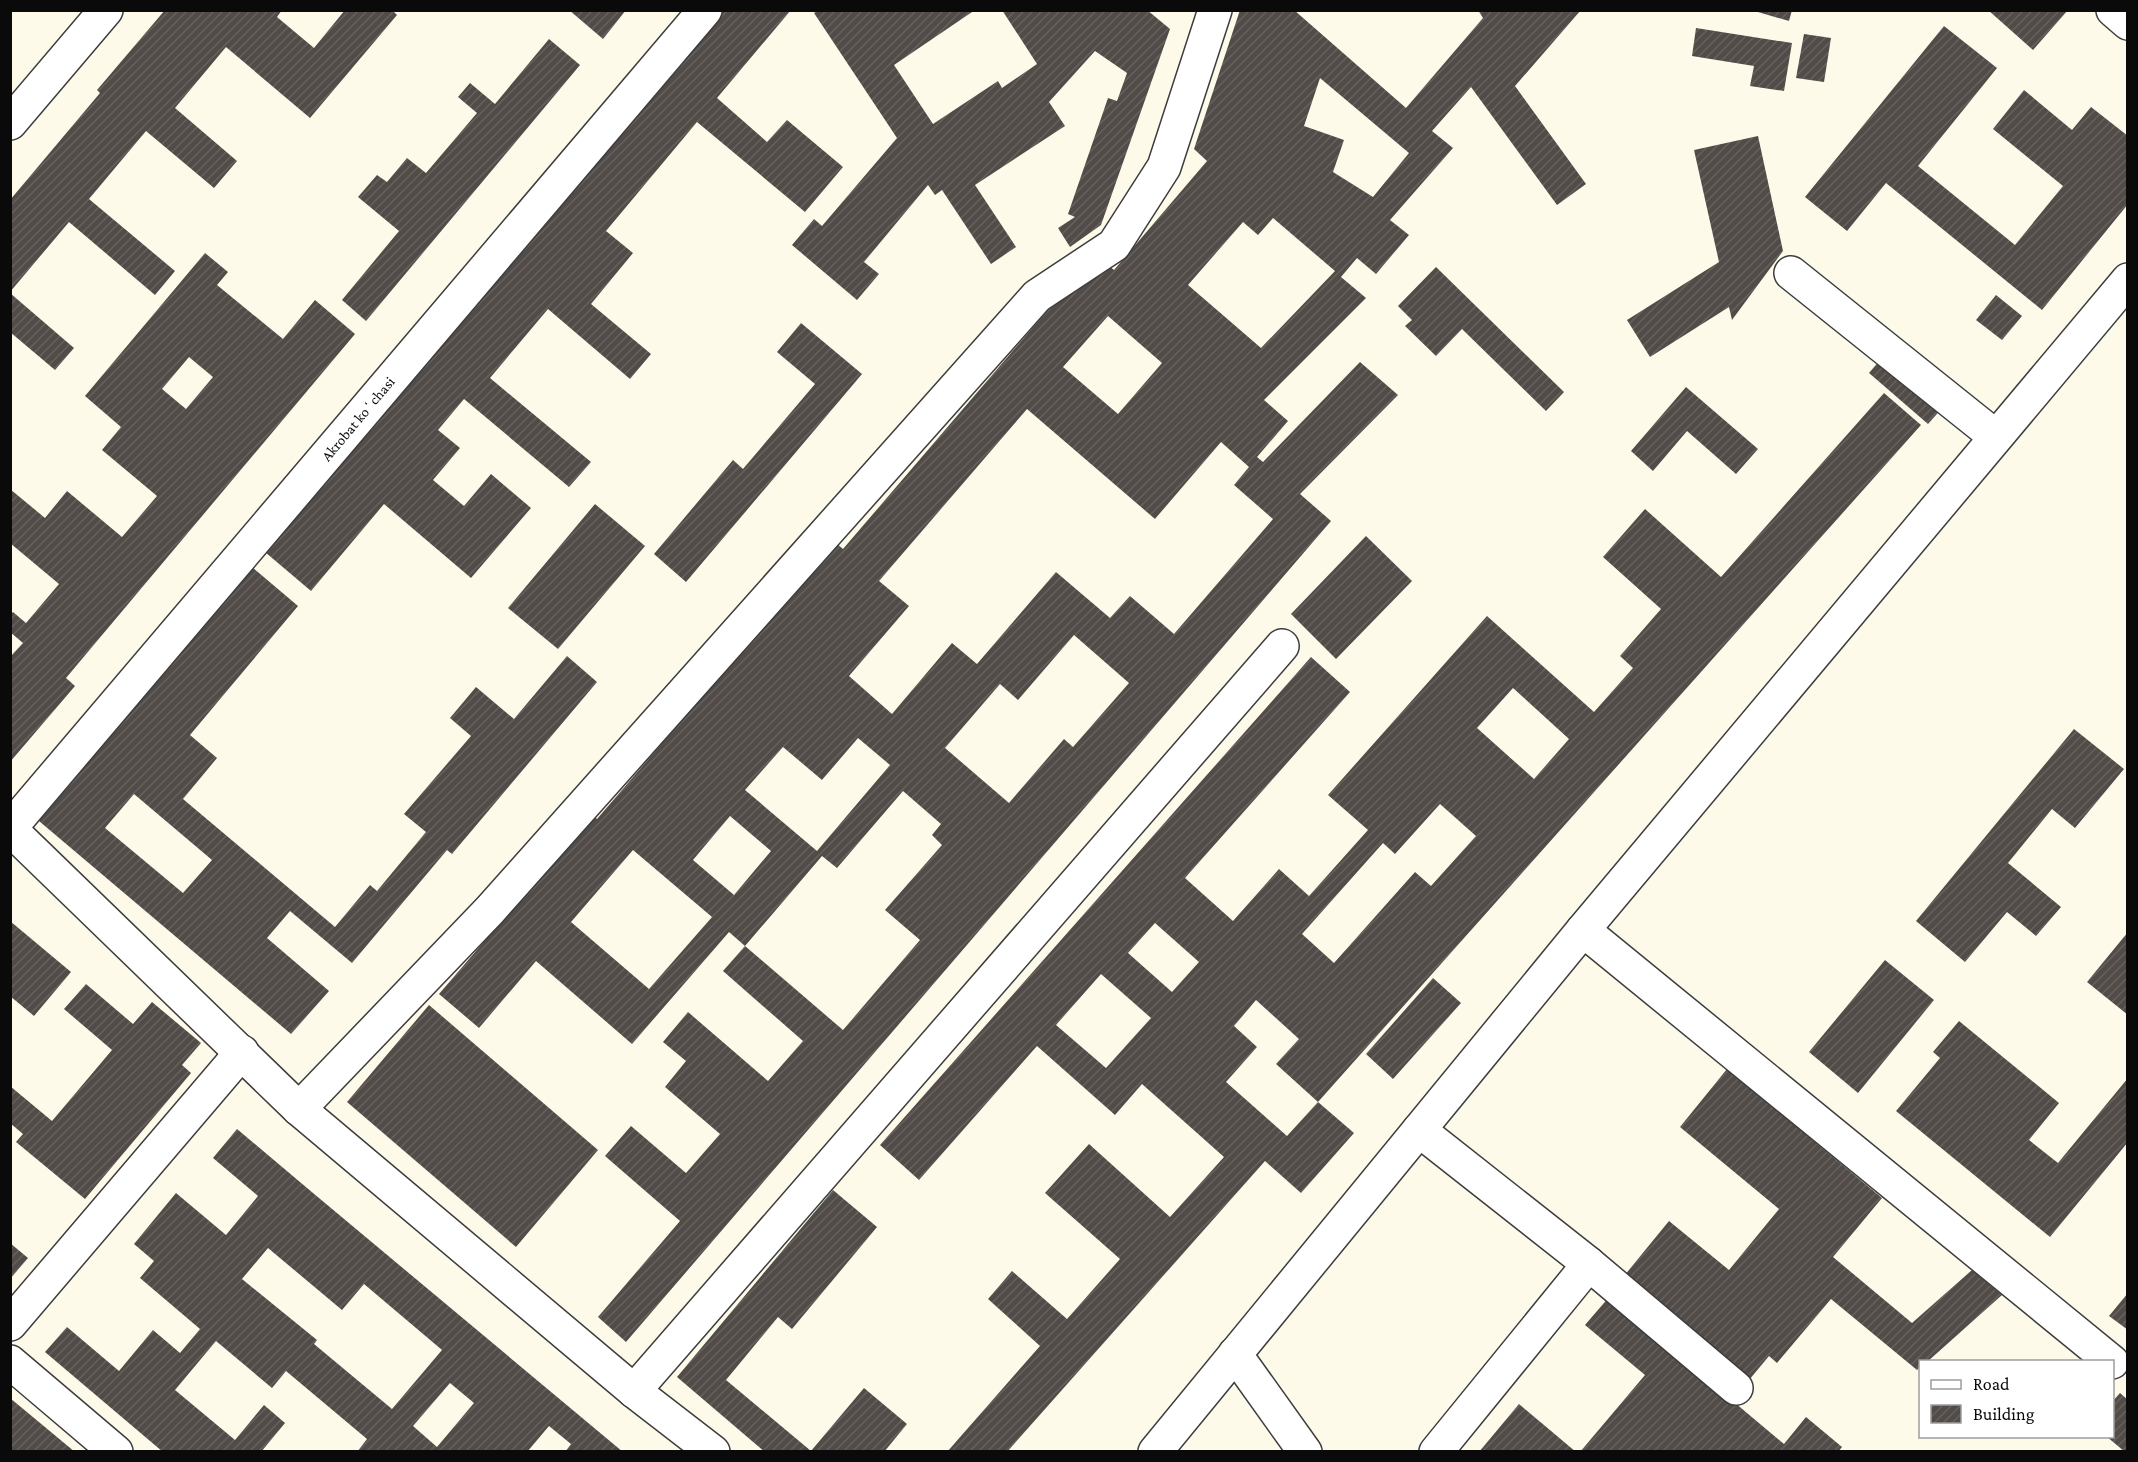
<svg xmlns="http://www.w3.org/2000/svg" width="2138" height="1462" font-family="'Crimson Pro',serif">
	<defs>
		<pattern id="building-hatch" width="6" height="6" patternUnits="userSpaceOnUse" patternTransform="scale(1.5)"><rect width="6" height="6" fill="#524c48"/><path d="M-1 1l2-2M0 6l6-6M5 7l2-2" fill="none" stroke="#66615e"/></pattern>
	</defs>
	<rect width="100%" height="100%" fill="#fdfae9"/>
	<!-- building -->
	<g fill="url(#building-hatch)" fill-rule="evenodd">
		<path d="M165,10H282L277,17L314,48L345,10H392L397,15L310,118L226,47L175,108L237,161L214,188L146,131L89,199L175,271L155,295L69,222L10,292V200L100,93L97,90Z"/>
		<path d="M569,10H626L603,39Z"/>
		<path d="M722,10H791L717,98L767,142L787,120L843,167L805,212L697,122L606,231L633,253L591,304L651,354L630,379L548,309L490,378L591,462L569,487L464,399L438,430L460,448L433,480L464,506L491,474L531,508L471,578L384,504L311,591L265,552Z"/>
		<path d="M818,10H975L894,65L933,124L998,81L1002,88L1037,64L1002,10H1147L1170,29L1101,225L1070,247L1058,228L1075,217L1068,214L1108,98L1117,101L1127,73L1095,51L1049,102L1065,126L975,185L1016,247L991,264L942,190L935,195L928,185L864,262L879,274L857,300L792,245L814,219L822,226L897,138L814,13Z"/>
		<path d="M1240,10H1294L1406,108L1483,18L1478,10H1581L1515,86L1586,184L1557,205L1471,87L1432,131L1453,148L1390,220L1409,235L1376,274L1357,258L1341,277L1366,298L1264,400L1288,421L1257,457L1263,462L1360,362L1398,395L1300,494L1331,521L626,1342L598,1317L680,1221L605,1156L631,1126L686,1173L720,1134L665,1087L686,1061L663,1042L688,1012L768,1081L803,1041L723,971L745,946L729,932L632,1044L536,961L479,1028L439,994L593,815L597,819L835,542L843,549L1095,255L1114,270L1207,161L1194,149ZM1320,78L1409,153L1373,197L1333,172L1344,140L1304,126ZM1273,218L1335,271L1261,348L1188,285L1243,222L1258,235ZM1108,316L1162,363L1118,414L1063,367ZM1027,409L1155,519L1221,442L1249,467L1234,485L1273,519L1174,634L1130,596L1110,618L1056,572L977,664L952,643L892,714L849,676L909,606L879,581ZM1074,635L1129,683L1073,747L1064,739L1009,803L945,748L1000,684L1018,700ZM858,738L890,765L817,851L745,790L783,747L822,780ZM903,791L941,824L932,835L942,845L885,910L920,940L843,1030L745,946L822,856L837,868ZM730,816L771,851L734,895L693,860ZM633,850L712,917L649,989L571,922Z"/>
		<path d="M1751,10H1792L1789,21Z"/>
		<path d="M1988,10H2068L2033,50Z"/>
		<path d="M1944,26L1997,68L1918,166L2015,245L2063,186L1993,129L2024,90L2072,130L2091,107L2128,136V204L2042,310L1886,183L1847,231L1805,197Z"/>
		<path d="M1696,28L1792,43L1784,91L1750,86L1754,66L1692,56Z"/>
		<path d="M1804,34L1831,38L1824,82L1796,78Z"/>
		<path d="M549,39L580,65L366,321L342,300L399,231L358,197L377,175L387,182L407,158L426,173L477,113L458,97L470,83L495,104Z"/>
		<path d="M1758,136L1783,251L1732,320L1729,307L1650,357L1627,320L1719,262L1694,150Z"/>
		<path d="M205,253L228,272L217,285L283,339L315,300L355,334L66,678L75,686L10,762V657L23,643L10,632V615L13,612L26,623L59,584L10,543V489L45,518L67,491L122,537L157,496L102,450L121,427L85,396ZM189,357L213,377L186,409L162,389Z"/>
		<path d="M1436,267L1564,392L1546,411L1462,329L1436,356L1405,326L1412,320L1398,306Z"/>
		<path d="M10,293L74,348L55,370L10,332Z"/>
		<path d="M1996,295L2022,316L2002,340L1976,320Z"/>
		<path d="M801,323L862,374L686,582L654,554L733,460L743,469L815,384L777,352Z"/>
		<path d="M1885,354L1944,406L1928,424L1869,373Z"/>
		<path d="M1686,387L1758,449L1736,474L1687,431L1653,471L1631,451Z"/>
		<path d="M1884,393L1921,425L1318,1102L1276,1064L1299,1039L1256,1000L1234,1026L1257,1047L1226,1082L1287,1136L1318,1102L1354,1133L1301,1193L1265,1161L1007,1452H947L1040,1346L988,1299L1012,1271L1067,1319L1120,1259L1045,1193L1089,1144L1170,1217L1224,1157L1142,1084L1115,1115L1037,1046L919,1180L880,1145L1311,657L1350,692L1185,878L1233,921L1279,869L1309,896L1368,830L1328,795L1487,616L1594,712L1633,668L1620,656L1661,609L1603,557L1645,509L1721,577ZM1513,688L1569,739L1534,779L1477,728ZM1440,804L1476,836L1431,886L1415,872L1334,963L1302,934L1383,843L1395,854ZM1155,923L1199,962L1172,992L1128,953ZM1101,974L1151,1018L1106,1068L1056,1025Z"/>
		<path d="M595,504L645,546L558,649L508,608Z"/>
		<path d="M1366,536L1412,581L1336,659L1291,614Z"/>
		<path d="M252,567L298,606L190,735L217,758L183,799L335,927L370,885L377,891L426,832L404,814L471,736L450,718L476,687L514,719L567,656L597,682L452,854L447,850L352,963L290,911L267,938L329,991L291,1034L39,821ZM134,794L212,860L183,893L105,828Z"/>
		<path d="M2074,729L2124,769L2075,828L2052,809L2008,863L2061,907L2036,936L2007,912L1965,962L1916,921Z"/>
		<path d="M10,921L71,972L34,1016L10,996Z"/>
		<path d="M2128,932V1015L2087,982Z"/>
		<path d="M1885,960L1934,1000L1858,1093L1809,1052Z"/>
		<path d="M1433,978L1461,1003L1393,1079L1366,1054Z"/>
		<path d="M86,984L133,1024L152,1002L201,1043L182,1065L191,1073L85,1199L16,1142L23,1134L10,1123V1086L52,1121L112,1050L64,1009Z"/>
		<path d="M429,1005L598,1150L516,1247L347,1102Z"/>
		<path d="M1959,1021L2059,1103L2029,1140L2058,1163L2128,1078V1142L2050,1237L1896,1111L1940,1058L1933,1052Z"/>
		<path d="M1727,1069L1882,1198L1833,1257L1912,1323L1972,1270L2002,1295L1927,1362H1920V1367L1917,1370L1831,1299L1777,1363L1769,1356L1749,1380L1624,1276L1669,1221L1729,1270L1779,1209L1680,1127Z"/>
		<path d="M237,1129L313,1193L623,1452H565L571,1444L549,1426L527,1452H357L367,1439L286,1371L272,1388L216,1341L175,1390L235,1440L264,1405L285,1423L261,1452H163L45,1352L67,1327L119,1371L153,1330L180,1353L200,1329L140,1278L154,1261L134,1244L176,1193L226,1235L258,1196L213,1158ZM268,1248L342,1310L364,1284L442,1350L392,1409L314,1344L317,1340L242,1279ZM450,1383L474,1403L437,1447L413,1426Z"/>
		<path d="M833,1190L877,1227L792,1329L778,1317L726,1380L811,1451L864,1388L907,1424L884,1452H765L677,1377Z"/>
		<path d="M10,1243L28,1258L10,1279Z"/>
		<path d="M2128,1293V1330L2109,1316Z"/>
		<path d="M1609,1297L1784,1444L1806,1417L1842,1447L1838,1452H1580L1645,1375L1585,1325Z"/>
		<path d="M2120,1393L2128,1400V1452H2125L2106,1436H2112V1402Z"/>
		<path d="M10,1398L75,1452H10Z"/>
		<path d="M1519,1404L1576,1452H1479Z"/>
	</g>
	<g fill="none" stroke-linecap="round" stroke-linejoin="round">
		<!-- minor casing -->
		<g stroke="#3d3d3d" stroke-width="36">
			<g id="minor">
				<path d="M2113,10L2128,23"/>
				<path d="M10,123L106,10"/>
				<path d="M1791,273L1996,437"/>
				<path d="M10,828L705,10"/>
				<path d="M10,829L299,1109L634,1391L713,1452"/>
				<path d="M1583,930L2112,1362"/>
				<path d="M299,1109L490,910L1037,296L1114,245L1164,167L1215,10"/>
				<path d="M1419,1130L1589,1264L1736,1388"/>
				<path d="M10,1324L242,1052"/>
				<path d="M1235,1354L1305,1452"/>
				<path d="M10,1362L116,1452"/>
				<path d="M634,1391L1282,646"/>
				<path d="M1155,1452L1583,930L2128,280"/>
				<path d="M1436,1452L1589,1264"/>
			</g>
		</g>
		<!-- minor -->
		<use href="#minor" stroke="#fff" stroke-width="33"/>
	</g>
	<g text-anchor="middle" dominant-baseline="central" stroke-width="6" stroke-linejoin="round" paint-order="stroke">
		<!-- street labels -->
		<g font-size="15" fill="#0a0a0a" stroke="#fff">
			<text transform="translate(358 419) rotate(-50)">Akrobat koʻchasi</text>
		</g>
	</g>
	<!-- border -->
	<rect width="2138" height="1462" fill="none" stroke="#0a0a0a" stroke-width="24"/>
	<!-- legend -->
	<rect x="1919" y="1360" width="195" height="78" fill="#ffffff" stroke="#9d9d9d" stroke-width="1.5"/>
	<rect x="1931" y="1380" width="30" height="9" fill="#ffffff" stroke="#9d9d9d" stroke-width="1.5"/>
	<text x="1973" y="1390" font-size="18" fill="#0a0a0a">Road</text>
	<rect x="1931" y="1405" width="30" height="18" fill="url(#building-hatch)" stroke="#9d9d9d" stroke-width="1.5"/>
	<text x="1973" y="1420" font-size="18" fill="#0a0a0a">Building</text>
</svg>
